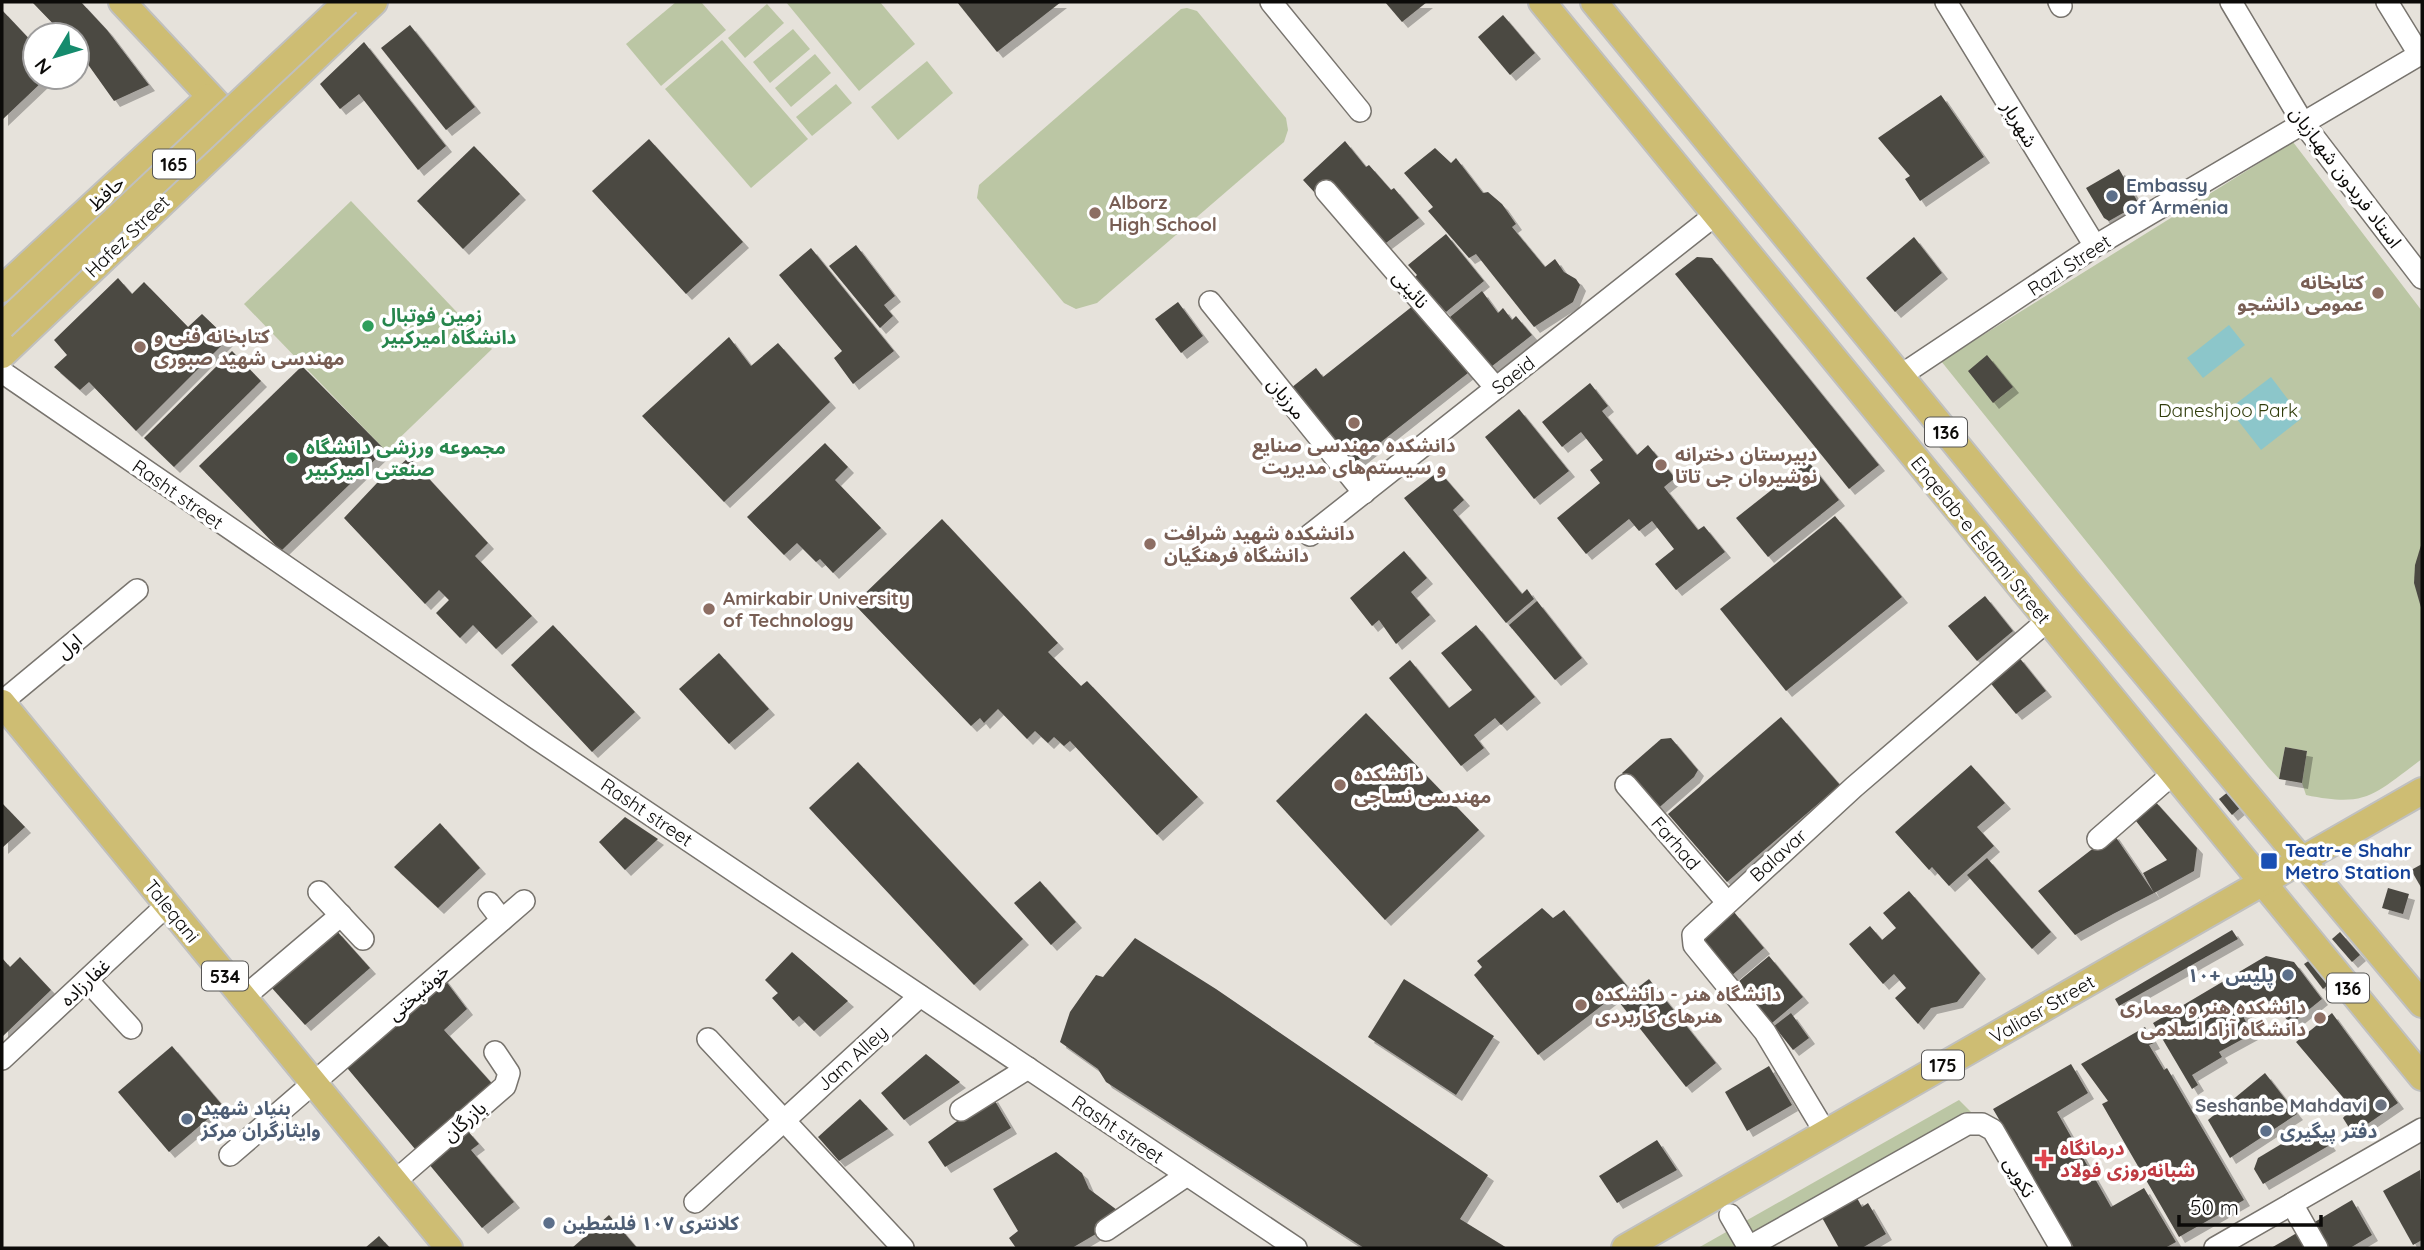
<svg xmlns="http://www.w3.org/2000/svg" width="2424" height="1250" font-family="Quicksand,'Noto Sans Arabic',sans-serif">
	<defs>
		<filter id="shadow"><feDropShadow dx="6" dy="6" stdDeviation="0" flood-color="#0004"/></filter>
	</defs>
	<rect width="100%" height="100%" fill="#e6e2db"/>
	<!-- green -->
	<g fill="#bbc6a4">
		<path d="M676,2H701L726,30L661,86L626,44Z"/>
		<path d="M786,2H880L915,44L859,91Z"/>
		<path d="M767,4L784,23L745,58L728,38Z"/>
		<path d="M1187,8L1197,11L1286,118L1288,130L1284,142L1097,303L1076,309L1064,303L981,203L977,198L979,185L1181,9Z"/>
		<path d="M793,29L810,49L770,83L753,62Z"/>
		<path d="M722,40L808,139L751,188L665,89Z"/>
		<path d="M815,54L831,73L791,107L775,88Z"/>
		<path d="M927,61L953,93L898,140L871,107Z"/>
		<path d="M836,84L852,103L812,136L796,117Z"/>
		<path d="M2293,142L2422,311V759C2374,794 2368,808 2306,795L2302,783L2307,751L2285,747L2279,779L2268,767L1941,361Z"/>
		<path d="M351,201L492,349L386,451L244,304Z"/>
		<path d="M1959,1100L1971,1112L1966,1119L1742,1248H1698Z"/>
	</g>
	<!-- water -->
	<g fill="#8cc6ca">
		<path d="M2229,325L2245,345L2203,378L2187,358Z"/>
		<path d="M2271,377L2302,418L2261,450L2229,409Z"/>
	</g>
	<!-- building -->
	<g fill="#4c4943" filter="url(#shadow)">
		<path d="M32,2H81L107,30L149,85L114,101L77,49V35H64Z"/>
		<path d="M957,2H1061L997,52Z"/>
		<path d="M1385,2H1427L1402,22Z"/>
		<path d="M2,10L35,45V77L43,81L2,120Z"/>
		<path d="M1503,15L1535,53L1510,75L1478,37Z"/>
		<path d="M410,25L475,107L446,130L381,48Z"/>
		<path d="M364,42L446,146L418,170L359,94L340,109L320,84Z"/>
		<path d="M1941,95L1984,157L1920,201L1905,179L1910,176L1878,138Z"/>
		<path d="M649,139L743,242L686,294L592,191Z"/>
		<path d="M1345,141L1366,167L1369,165L1391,190L1394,188L1419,218L1382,246L1326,183L1315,193L1303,180Z"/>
		<path d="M474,146L520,194L463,249L417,201Z"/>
		<path d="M1435,148L1451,163L1456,158L1483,193L1488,192L1502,204L1516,224L1512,227L1545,267L1555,259L1564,272L1576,279L1580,285L1573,302L1534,327L1476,254L1469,258L1428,211L1433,207L1404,173Z"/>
		<path d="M2119,169L2139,204L2109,221L2104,218L2086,188Z"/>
		<path d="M1446,234L1484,281L1446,312L1439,304L1436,307L1413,279L1417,275L1408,265Z"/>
		<path d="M1914,237L1942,273L1895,312L1866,278Z"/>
		<path d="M856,245L895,296L884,305L893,316L880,328L829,266Z"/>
		<path d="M811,248L894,351L853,384L834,358L842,351L779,275Z"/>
		<path d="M1697,257L1712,258L1879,465L1849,489L1675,274Z"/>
		<path d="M118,278L132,294L144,282L188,327L202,314L228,339L136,431L89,382L80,390L54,367L67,355L54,340Z"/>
		<path d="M1482,291L1498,313L1503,308L1512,320L1516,316L1532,335L1487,370L1445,321Z"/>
		<path d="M1178,302L1203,336L1181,353L1155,319Z"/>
		<path d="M1414,305L1468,373L1352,465L1291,388L1316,368L1323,377Z"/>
		<path d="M729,337L751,366L778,343L830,402L724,502L642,416Z"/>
		<path d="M232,351L261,381L174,467L144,438Z"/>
		<path d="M1987,355L2013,387L1993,403L1968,371Z"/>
		<path d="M302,366L385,450L281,551L199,466Z"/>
		<path d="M1590,383L1608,406L1602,411L1637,455L1648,445L1675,478L1664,487L1698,530L1704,526L1725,552L1676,590L1655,564L1674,549L1652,521L1639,531L1629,519L1586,554L1557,518L1600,483L1590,470L1603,460L1581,432L1562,447L1542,422Z"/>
		<path d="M1519,409L1569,471L1534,499L1485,437Z"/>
		<path d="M825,443L848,467L835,480L881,528L833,573L820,559L816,562L797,543L784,555L747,517Z"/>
		<path d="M409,457L488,543L475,556L532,616L496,649L473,625L460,638L436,613L449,600L439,590L425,604L344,518L393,466L396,469Z"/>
		<path d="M1808,461L1839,500L1768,557L1736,518Z"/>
		<path d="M1439,471L1464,500L1453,510L1522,594L1527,589L1534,599L1506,623L1404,498Z"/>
		<path d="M1835,516L1902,597L1786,691L1720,609Z"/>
		<path d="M942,519L1058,643L1048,652L1081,686L1087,681L1198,797L1157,835L1070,741L1064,746L1054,737L1048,743L1035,731L1027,739L998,709L984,723L980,718L971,726L854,604Z"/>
		<path d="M2422,542V611L2414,583L2415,565Z"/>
		<path d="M1404,551L1427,578L1411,592L1430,615L1396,644L1379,620L1372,626L1350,598Z"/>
		<path d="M1985,596L2013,631L1977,661L1948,626Z"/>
		<path d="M1537,601L1582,658L1555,680L1509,625Z"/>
		<path d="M553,625L635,712L592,752L511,665Z"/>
		<path d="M1476,625L1535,697L1501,725L1495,718L1474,735L1484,748L1461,766L1389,678L1410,660L1449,708L1472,690L1441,653Z"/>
		<path d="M719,653L769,709L729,744L679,689Z"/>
		<path d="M2018,656L2046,691L2016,714L1988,680Z"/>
		<path d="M1366,713L1479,830L1385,920L1276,801Z"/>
		<path d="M1781,717L1840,785L1727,882L1668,814Z"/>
		<path d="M1671,738L1698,770L1694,777L1654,812L1622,773L1661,739Z"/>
		<path d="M2285,747L2307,751L2302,783L2279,779Z"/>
		<path d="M858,762L1023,939L974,985L809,808Z"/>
		<path d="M1971,765L2005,803L1977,827L1994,846L1949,886L1932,867L1929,870L1895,832Z"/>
		<path d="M2228,792L2240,808L2232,815L2219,799Z"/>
		<path d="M2153,799L2197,848L2194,871L2154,893L2113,914L2075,935L2038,891L2113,833L2154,893L2143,873L2167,860L2132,816Z"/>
		<path d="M2,803L25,827L2,848Z"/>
		<path d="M625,817L658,839L625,870L599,842Z"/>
		<path d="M440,823L480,868L438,908L394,867Z"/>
		<path d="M1987,858L2051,932L2032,949L1967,875Z"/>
		<path d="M2422,864V889L2411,870Z"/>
		<path d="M1040,881L1076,922L1051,945L1014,903Z"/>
		<path d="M2388,888L2409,894L2403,914L2382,908Z"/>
		<path d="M1909,891L1980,973L1957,1002L1931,1008L1918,1024L1895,998L1906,988L1894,974L1883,984L1849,944L1870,926L1882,940L1896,928L1883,913Z"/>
		<path d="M1542,908L1553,918L1564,910L1627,986L1538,1055L1474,975L1482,967L1477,961Z"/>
		<path d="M1734,912L1764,948L1731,976L1701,939Z"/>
		<path d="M336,930L370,968L305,1025L271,987Z"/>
		<path d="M2232,930L2238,939L2119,1006L2115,999Z"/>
		<path d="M2340,932L2360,955L2352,962L2332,939Z"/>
		<path d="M1135,938L1216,989L1488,1175L1460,1219L1507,1248H1364L1106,1082L1098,1069L1060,1042L1070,1012L1096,975L1103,977Z"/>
		<path d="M792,952L848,1001L814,1031L799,1016L793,1021L772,998L778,993L765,980Z"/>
		<path d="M1769,956L1803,997L1772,1023L1738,982Z"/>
		<path d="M2266,956L2294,962L2322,999L2291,1024L2270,1001L2263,1000L2242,1014L2252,1034L2219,1052L2222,1057L2192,1075L2198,1085L2192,1089L2153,1023Z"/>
		<path d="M20,957L51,990L2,1037V958L10,967Z"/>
		<path d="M2310,960L2329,984L2323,989L2304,964Z"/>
		<path d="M442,976L467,1009L444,1030L496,1088L420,1155L343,1063Z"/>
		<path d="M1404,979L1494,1036L1456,1095L1368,1037Z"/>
		<path d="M1649,979L1716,1063L1686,1087L1619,1002Z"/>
		<path d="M1791,1013L1809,1038L1793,1050L1774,1026Z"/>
		<path d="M2332,1013L2398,1103L2353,1134L2343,1118L2352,1108L2296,1042Z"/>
		<path d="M2145,1027L2154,1043L2149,1045L2164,1070L2167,1068L2244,1200L2179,1237L2102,1104L2108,1101L2081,1064Z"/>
		<path d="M172,1046L223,1106L169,1152L118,1092Z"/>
		<path d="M926,1054L960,1082L904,1120L881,1093Z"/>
		<path d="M2071,1064L2088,1093L2057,1112L2111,1207L2144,1188L2176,1242L2165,1248H2074L1993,1109Z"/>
		<path d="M1769,1066L1792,1105L1747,1131L1725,1092Z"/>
		<path d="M2265,1073L2297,1114L2230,1158L2208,1120Z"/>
		<path d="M992,1096L1011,1128L945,1167L928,1142Z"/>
		<path d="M860,1099L888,1129L839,1161L818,1137Z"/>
		<path d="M2315,1124L2330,1145L2263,1184L2254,1169L2258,1158Z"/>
		<path d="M467,1130L479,1144L471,1150L514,1202L482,1228L428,1163Z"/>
		<path d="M1657,1140L1677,1170L1617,1203L1599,1176Z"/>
		<path d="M1056,1152L1082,1173L1089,1189L1117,1210L1095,1225L1101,1231L1072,1248H1016L1009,1238L1018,1231L993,1189Z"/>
		<path d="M2420,1170L2422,1240L2413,1245L2383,1191Z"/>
		<path d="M1857,1198L1862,1207L1868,1203L1886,1234L1862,1248H1839L1820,1214Z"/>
		<path d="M2352,1200L2372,1235L2350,1248H2327L2313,1223Z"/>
		<path d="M609,1215L637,1248H572Z"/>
		<path d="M2300,1231L2310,1248H2271L2285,1240Z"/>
		<path d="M379,1236L390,1248H365Z"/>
	</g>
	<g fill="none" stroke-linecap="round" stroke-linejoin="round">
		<!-- minor casing -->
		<g stroke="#78746e" stroke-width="24">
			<g id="minor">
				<path d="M1271,2L1360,111"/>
				<path d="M1946,2L2095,246"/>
				<path d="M2059,2L2061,6"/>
				<path d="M2231,2L2303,123L2422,278"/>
				<path d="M2387,2L2419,54"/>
				<path d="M1326,191L1496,388"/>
				<path d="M1210,302L1364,493"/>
				<path d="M2,372L536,738L1296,1248"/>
				<path d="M1900,376L2095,246L2422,53"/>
				<path d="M1310,535L1715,215"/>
				<path d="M2,702L137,590"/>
				<path d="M1626,785L1726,901"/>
				<path d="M2098,839L2175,772"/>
				<path d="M319,892L363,939"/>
				<path d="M489,903L502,920"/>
				<path d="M87,980L131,1028"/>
				<path d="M243,998L341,915"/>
				<path d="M708,1039L903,1248"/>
				<path d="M2,1059L167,905"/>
				<path d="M961,1110L1028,1068"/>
				<path d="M1825,1132L1765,1032L1694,945L1693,935L1854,787L2047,621"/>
				<path d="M230,1155L524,901"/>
				<path d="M394,1182L505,1086L509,1073L495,1052"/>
				<path d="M695,1202L920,996"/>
				<path d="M2292,1204L2317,1248"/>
				<path d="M1730,1215L1749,1248"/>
				<path d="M1106,1230L1187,1175"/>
				<path d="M1749,1247L1967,1124H1982L1993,1130L2061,1248"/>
				<path d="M2215,1248L2422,1129"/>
			</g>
		</g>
		<!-- major casing -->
		<g stroke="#c0c0bf" stroke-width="30">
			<g id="major">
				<path d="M122,2L221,108"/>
				<path d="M1542,2L2422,1077"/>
				<path d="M1594,2L2068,581L2422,1004"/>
				<path d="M2,289L210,97"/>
				<path d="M2,355L374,2"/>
				<path d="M2,703L449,1248"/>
				<path d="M1625,1248L2422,791"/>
			</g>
		</g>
		<!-- minor -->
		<use href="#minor" stroke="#fff" stroke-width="21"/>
		<!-- major -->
		<use href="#major" stroke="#cebd73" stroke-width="26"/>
		<!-- major-bridge casing -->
		<g stroke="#c0c0bf" stroke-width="30" stroke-linecap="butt">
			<path id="major-bridge" d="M2,326L347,2"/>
		</g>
		<!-- major-bridge -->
		<use href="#major-bridge" stroke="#cebd73" stroke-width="26"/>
	</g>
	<!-- markers -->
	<g fill="#5c6f8a" stroke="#fff" stroke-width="2.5">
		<circle cx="2112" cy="196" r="7"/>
		<circle cx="2288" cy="975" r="7"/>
		<circle cx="187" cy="1119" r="7"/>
		<circle cx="2266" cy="1131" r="7"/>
		<circle cx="549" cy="1223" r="7"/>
	</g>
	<g fill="#8d6e63" stroke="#fff" stroke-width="2.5">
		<circle cx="1095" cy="213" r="7"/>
		<circle cx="2378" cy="293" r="7"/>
		<circle cx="140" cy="347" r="7"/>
		<circle cx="1354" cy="423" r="7"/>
		<circle cx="1661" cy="465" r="7"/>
		<circle cx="1150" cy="544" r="7"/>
		<circle cx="709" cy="609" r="7"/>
		<circle cx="1340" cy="785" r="7"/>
		<circle cx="1581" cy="1005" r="7"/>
		<circle cx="2320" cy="1018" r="7"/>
	</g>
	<g fill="#2e9e5b" stroke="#fff" stroke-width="2.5">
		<circle cx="368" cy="326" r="7"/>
		<circle cx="292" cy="458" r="7"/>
	</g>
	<rect fill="#1a4fb4" stroke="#fff" stroke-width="2.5" x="2260" y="852" width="18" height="18" rx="3.5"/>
	<circle fill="#6b7280" stroke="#fff" stroke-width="2.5" cx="2381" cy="1105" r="7"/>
	<path fill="#e0444e" stroke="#fff" stroke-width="2.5" d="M2040.5 1148.5h7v7h7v7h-7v7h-7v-7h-7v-7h7z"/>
	<g text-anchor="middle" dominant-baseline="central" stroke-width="7" stroke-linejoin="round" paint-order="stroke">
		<!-- shield labels -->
		<g fill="#fff" stroke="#555453" stroke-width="2">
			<rect x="153" y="149.5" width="42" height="29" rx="5"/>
			<rect x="1925" y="417.5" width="42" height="29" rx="5"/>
			<rect x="202" y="961.5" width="46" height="29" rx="5"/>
			<rect x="2327" y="973.5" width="42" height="29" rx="5"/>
			<rect x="1922" y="1050.5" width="42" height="29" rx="5"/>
		</g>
		<g font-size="18" font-weight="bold" fill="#0c0b09">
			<text x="174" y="164">165</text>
			<text x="1946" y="432">136</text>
			<text x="225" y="976">534</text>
			<text x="2348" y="988">136</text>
			<text x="1943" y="1065">175</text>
		</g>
		<!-- street labels -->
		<g font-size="19" fill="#0c0b09" stroke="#fff">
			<text transform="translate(2020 124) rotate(59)">شهریار</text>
			<text transform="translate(2346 177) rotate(53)">استاد فریدون شهبازیان</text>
			<text transform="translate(106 193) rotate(-43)">حافظ</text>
			<text transform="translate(127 236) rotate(-44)">Hafez Street</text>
			<text transform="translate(2069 265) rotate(-33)">Razi Street</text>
			<text transform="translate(1411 289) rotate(49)">نائینی</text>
			<text transform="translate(1513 375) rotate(-38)">Saeid</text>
			<text transform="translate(1287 398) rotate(51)">مرزبان</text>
			<text transform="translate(178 494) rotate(35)">Rasht street</text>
			<text transform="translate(1981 540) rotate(51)">Enqelab-e Eslami Street</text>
			<text transform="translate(69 646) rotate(-40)">اول</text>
			<text transform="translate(647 812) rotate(34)">Rasht street</text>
			<text transform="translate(1676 843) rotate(49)">Farhad</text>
			<text transform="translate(1778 855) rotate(-42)">Balavar</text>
			<text transform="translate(172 911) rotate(51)">Taleqani</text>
			<text transform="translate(85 982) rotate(-43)">غفارزاده</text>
			<text transform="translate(418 992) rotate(-41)">خوشبختی</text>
			<text transform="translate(2042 1009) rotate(-30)">Valiasr Street</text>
			<text transform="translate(852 1058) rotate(-42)">Jam Alley</text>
			<text transform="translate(464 1121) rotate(-41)">بازرگان</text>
			<text transform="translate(1118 1129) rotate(34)">Rasht street</text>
			<text transform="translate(2020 1177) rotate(60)">نکویی</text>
		</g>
		<!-- service labels -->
		<g font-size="19" font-weight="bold" fill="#4e5e75" stroke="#fff" text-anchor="start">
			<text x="2126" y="185">Embassy<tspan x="2126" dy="22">of Armenia</tspan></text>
			<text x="2274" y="975" text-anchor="end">پلیس +۱۰</text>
			<text x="201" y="1108">بنیاد شهید<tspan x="201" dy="22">وایثارگران مرکز</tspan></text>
			<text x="2280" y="1131">دفتر پیگیری</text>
			<text x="563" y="1223">کلانتری ۱۰۷ فلسطین</text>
		</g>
		<!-- education labels -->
		<g font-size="19" font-weight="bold" fill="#785e54" stroke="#fff" text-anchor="start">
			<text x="1109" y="202">Alborz<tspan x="1109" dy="22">High School</tspan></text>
			<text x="2364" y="282" text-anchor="end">کتابخانه<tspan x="2364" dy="22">عمومی دانشجو</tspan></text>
			<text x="154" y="336">کتابخانه فنی و<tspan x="154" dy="22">مهندسی شهید صبوری</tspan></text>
			<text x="1354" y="445" text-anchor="middle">دانشکده مهندسی صنایع<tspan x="1354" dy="22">و سیستم‌های مدیریت</tspan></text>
			<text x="1675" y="454">دبیرستان دخترانه<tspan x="1675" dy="22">نوشیروان جی تاتا</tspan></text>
			<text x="1164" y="533">دانشکده شهید شرافت<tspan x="1164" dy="22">دانشگاه فرهنگیان</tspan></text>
			<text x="723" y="598">Amirkabir University<tspan x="723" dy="22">of Technology</tspan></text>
			<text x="1354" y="774">دانشکده<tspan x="1354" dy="22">مهندسی نساجی</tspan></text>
			<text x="1595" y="994">دانشگاه هنر - دانشکده<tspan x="1595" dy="22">هنرهای کاربردی</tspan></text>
			<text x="2306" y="1007" text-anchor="end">دانشکده هنر و معماری<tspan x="2306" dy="22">دانشگاه آزاد اسلامی</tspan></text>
		</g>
		<!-- leisure labels -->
		<g font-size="19" font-weight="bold" fill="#27864d" stroke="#fff" text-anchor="start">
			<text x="382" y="315">زمین فوتبال<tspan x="382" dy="22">دانشگاه امیرکبیر</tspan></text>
			<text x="306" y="447">مجموعه ورزشی دانشگاه<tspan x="306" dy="22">صنعتی امیرکبیر</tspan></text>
		</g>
		<!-- park labels -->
		<g font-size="19" fill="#313d0c" stroke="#fff">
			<text x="2228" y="410">Daneshjoo Park</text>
		</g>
		<!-- transit labels -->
		<g font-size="19" font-weight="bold" fill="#164399" stroke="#fff" text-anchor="start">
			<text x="2285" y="850">Teatr-e Shahr<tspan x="2285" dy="22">Metro Station</tspan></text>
		</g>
		<!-- worship labels -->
		<g font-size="19" font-weight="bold" fill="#5b616d" stroke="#fff" text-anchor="end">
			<text x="2367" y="1105">Seshanbe Mahdavi</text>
		</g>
		<!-- health labels -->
		<g font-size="19" font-weight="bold" fill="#be3a42" stroke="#fff" text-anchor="start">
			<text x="2060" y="1148">درمانگاه<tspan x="2060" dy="22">شبانه‌روزی فولاد</tspan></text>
		</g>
	</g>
	<!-- border -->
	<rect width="2424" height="1250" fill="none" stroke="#0c0b09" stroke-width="7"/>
	<!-- north arrow -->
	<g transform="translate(56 56) rotate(232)"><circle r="33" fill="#ffffff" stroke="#9e9d9d" stroke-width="2"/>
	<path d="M0-5L12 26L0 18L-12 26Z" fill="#158b6d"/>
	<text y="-10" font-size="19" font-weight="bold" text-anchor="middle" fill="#0c0b09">N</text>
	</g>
	<!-- scale -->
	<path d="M2179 1215v10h142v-10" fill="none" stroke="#0c0b09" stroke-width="3.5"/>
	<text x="2190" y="1215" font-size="21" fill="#0c0b09" stroke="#ffffff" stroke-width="5" paint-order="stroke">50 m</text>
</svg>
